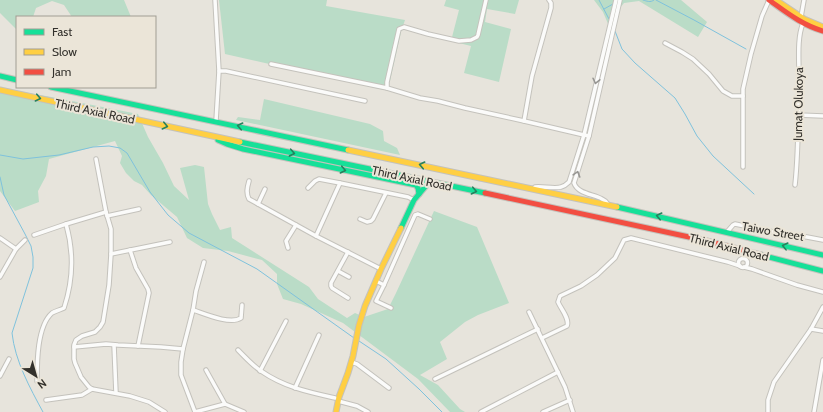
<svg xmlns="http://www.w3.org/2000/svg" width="823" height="412" font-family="Cabin,sans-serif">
	<rect width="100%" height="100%" fill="#e7e4dc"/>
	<!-- green -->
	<g fill="#badcc7">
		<path d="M0,0H124L131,17H72L64,5L52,1L36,8L33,17H17V30L0,13Z"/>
		<path d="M219,0H327L326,6L405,20L401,32L390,81L384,90L225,54Z"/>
		<path d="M446,0H519L515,14L487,9L485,22L511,29L499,82L464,73L471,46L451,41L459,10L444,6Z"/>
		<path d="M594,0H681L707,22L698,37L639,1L624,3L615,14L617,25L609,26L603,12Z"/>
		<path d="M0,88L57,98L138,114L148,137L163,163L174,186L189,200L180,168L195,165L204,167L208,204L212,214L220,230L231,227L232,238L309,287L318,299L347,318L355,313L364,317L388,309L396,293L434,211L477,227L509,303L478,315L465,322L440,342L447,359L420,375L438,385L460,409L465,412H450L418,379L343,323L301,304L283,299L277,284V274L262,260L228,251L203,248L187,238L177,217L151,195L142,185L134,181L126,173L120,163L122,156L115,141L49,159L46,176L38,191L39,202L15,211L0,191Z"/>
		<path d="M264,99L370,124L383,131L384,141L397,148L400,155L236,120L238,117L260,120Z"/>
	</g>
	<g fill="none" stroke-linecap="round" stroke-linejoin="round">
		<!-- stream -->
		<g stroke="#7fc2dc" stroke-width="1">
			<path d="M599,0L609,19"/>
			<path d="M643,0C647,1 650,3 654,0"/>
			<path d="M656,0L694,20L746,49"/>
			<path d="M604,9L613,4"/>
			<path d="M615,31L622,49L635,63L675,98L685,114L697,136L713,156L754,194"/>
			<path d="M0,155L23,159L59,155L93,147L109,146L120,148L127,153L150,192L168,215L189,233L257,269L354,338"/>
			<path d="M0,177L4,195L25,234L31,246L33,257V268L12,333C15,361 30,388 43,412"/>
			<path d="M359,341L386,359L419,389L442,412"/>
		</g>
		<!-- street casing -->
		<g stroke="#c4c2bc" stroke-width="5.5">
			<g id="street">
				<path d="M215,0L219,71L216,121"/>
				<path d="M486,0L478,35L477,37L471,40L459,41L428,34L404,27L399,29L387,82V88L420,98L438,101L465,108L524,121L584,135L589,136"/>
				<path d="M801,17L804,0"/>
				<path d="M665,43L682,52L693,59L709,74L723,91L732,96H743"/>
				<path d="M271,64L387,88"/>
				<path d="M219,71H226L365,101"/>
				<path d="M798,115L823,116"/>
				<path d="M524,121L532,76L551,8V3L549,0"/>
				<path d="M96,159L106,212L111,229V254L109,285L103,322L100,327L95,332L82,336L76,340L74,345V359L75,363L81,377L89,387L92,389L130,396L149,402L165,412"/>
				<path d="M743,167V89L751,54L762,16L769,0"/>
				<path d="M249,181C247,188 246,193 249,199L316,236L381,269"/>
				<path d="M795,185C799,149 798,112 799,75C799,59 797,38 803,23"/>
				<path d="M535,187C542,186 555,189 561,187C565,186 567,184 569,182L584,135L616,0"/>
				<path d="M308,188L315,181L319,179L340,183L408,197L414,200"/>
				<path d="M607,203C606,201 604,200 602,199C593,194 578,194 574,183L589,136L620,0"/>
				<path d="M258,204L265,189"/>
				<path d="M107,216L139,209"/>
				<path d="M360,219L367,222L371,221L373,219L386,193"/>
				<path d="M727,232L733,225L735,224L783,234L807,237L823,240"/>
				<path d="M34,235L66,224L106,212"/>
				<path d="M316,236L340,183"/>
				<path d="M0,238L16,249"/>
				<path d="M288,248L286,241L296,225"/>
				<path d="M130,250L136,268L148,289L149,293L138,346"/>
				<path d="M348,252L331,283V286L332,288L348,298"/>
				<path d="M111,254L170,242"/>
				<circle cx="743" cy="263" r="4.5"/>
				<path d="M744,267L752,269L797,285L823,292"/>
				<path d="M338,271L349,277"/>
				<path d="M0,277L16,249L25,240"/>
				<path d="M376,281L384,285L415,215L418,214L430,219"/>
				<path d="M384,285L376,301L391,308"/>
				<path d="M193,310C205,314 230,325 241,318L242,305"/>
				<path d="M529,312L565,387L573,412"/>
				<path d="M811,329L823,331"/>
				<path d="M542,338L567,326C570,319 561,309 558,302L560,296L581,286L597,275L615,258L624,240L631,238L728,262L740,266"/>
				<path d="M114,345L116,393"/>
				<path d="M74,347L106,344L118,345L161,347L183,349"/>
				<path d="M238,350C245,357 252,365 261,371C284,387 308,392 335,398"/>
				<path d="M351,362L357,364L389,388"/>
				<path d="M206,370L225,404"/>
				<path d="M260,371L286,321"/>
				<path d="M0,376L9,359"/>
				<path d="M435,379L538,329"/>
				<path d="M37,381C37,363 37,326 52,313C55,311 60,310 64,308C73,281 74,252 66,224"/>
				<path d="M295,388L319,335"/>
				<path d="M46,400L82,395L92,389"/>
				<path d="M338,401L357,406L368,412"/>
				<path d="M195,412L181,375V362L183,349L193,310L196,291L204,262"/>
				<path d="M195,412L225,404L244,412"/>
				<path d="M481,412L558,372"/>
				<path d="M543,412L570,400"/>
				<path d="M768,412V400L774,382L811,329L823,307"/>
				<path d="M814,412L823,360"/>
			</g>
		</g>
		<!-- fast casing -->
		<g stroke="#c4c2bc" stroke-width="7">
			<g id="fast">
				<path d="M0,76L17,80"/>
				<path d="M51,87L348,150"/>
				<path d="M218,140L227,144L243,149L416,185L418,188L419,194"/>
				<path d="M240,142L485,193"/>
				<path d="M617,207L823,255"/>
				<path d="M401,228L414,200L430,181"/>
				<path d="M761,255L823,271"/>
			</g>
		</g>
		<!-- slow casing -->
		<g stroke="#c4c2bc" stroke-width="7">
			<g id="slow">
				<path d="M776,0L804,19L823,27"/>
				<path d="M0,90L240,142"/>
				<path d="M348,150L617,207"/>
				<path d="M336,412L339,397L348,373L353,356L359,325L365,306L381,269L401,228"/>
			</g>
		</g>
		<!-- jam casing -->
		<g stroke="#c4c2bc" stroke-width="7">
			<g id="jam">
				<path d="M769,0C786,12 802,25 823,31"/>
				<path d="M485,193L703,240L761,255"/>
			</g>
		</g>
		<!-- street -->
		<use href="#street" stroke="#fbfbfa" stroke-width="3.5"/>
		<!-- fast -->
		<use href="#fast" stroke="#16e098" stroke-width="5"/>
		<!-- slow -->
		<use href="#slow" stroke="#ffcf43" stroke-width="5"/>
		<!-- jam -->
		<use href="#jam" stroke="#f24e42" stroke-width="5"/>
	</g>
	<!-- one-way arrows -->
	<defs><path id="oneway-chevron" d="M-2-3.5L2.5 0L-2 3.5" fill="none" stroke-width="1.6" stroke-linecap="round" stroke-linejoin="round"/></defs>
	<g stroke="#979693">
		<use href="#oneway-chevron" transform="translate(596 81) rotate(103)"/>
		<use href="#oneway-chevron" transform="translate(577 174) rotate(-73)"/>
	</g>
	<g stroke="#26805d">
		<use href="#oneway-chevron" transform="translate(38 98) rotate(12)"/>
		<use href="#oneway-chevron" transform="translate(165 126) rotate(13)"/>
		<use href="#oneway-chevron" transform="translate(240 126) rotate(-168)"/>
		<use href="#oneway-chevron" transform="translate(292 153) rotate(11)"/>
		<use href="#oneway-chevron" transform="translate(422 165) rotate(-168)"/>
		<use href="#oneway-chevron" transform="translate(343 170) rotate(12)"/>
		<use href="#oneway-chevron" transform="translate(474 191) rotate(12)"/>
		<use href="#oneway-chevron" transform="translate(659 216) rotate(-167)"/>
		<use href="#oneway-chevron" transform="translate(785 246) rotate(-166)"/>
	</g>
	<g text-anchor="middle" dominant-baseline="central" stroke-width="4" stroke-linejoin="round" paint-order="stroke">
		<!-- street labels -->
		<g font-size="12" fill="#33312c" stroke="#ebe5d8">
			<text transform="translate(798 104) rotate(-89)">Jumat Olukoya</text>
			<text transform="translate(95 111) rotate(12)">Third Axial Road</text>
			<text transform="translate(412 178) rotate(12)">Third Axial Road</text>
			<text transform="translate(773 231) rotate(10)">Taiwo Street</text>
			<text transform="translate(729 247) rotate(14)">Third Axial Road</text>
		</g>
	</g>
	<!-- legend -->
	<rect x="16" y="16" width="140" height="72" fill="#ebe5d8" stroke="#a19d93"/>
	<rect x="24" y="29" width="20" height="6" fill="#16e098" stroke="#a19d93"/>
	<text x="52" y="36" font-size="12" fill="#33312c">Fast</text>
	<rect x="24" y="49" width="20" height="6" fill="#ffcf43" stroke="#a19d93"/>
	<text x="52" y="56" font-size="12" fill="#33312c">Slow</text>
	<rect x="24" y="69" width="20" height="6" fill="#f24e42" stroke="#a19d93"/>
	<text x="52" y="76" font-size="12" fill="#33312c">Jam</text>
	<!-- north arrow -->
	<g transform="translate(36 376) rotate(143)" stroke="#ebe5d8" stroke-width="3" paint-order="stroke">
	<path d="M0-3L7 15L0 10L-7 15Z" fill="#33312c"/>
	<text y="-6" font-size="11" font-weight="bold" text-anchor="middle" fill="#33312c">N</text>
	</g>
</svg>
